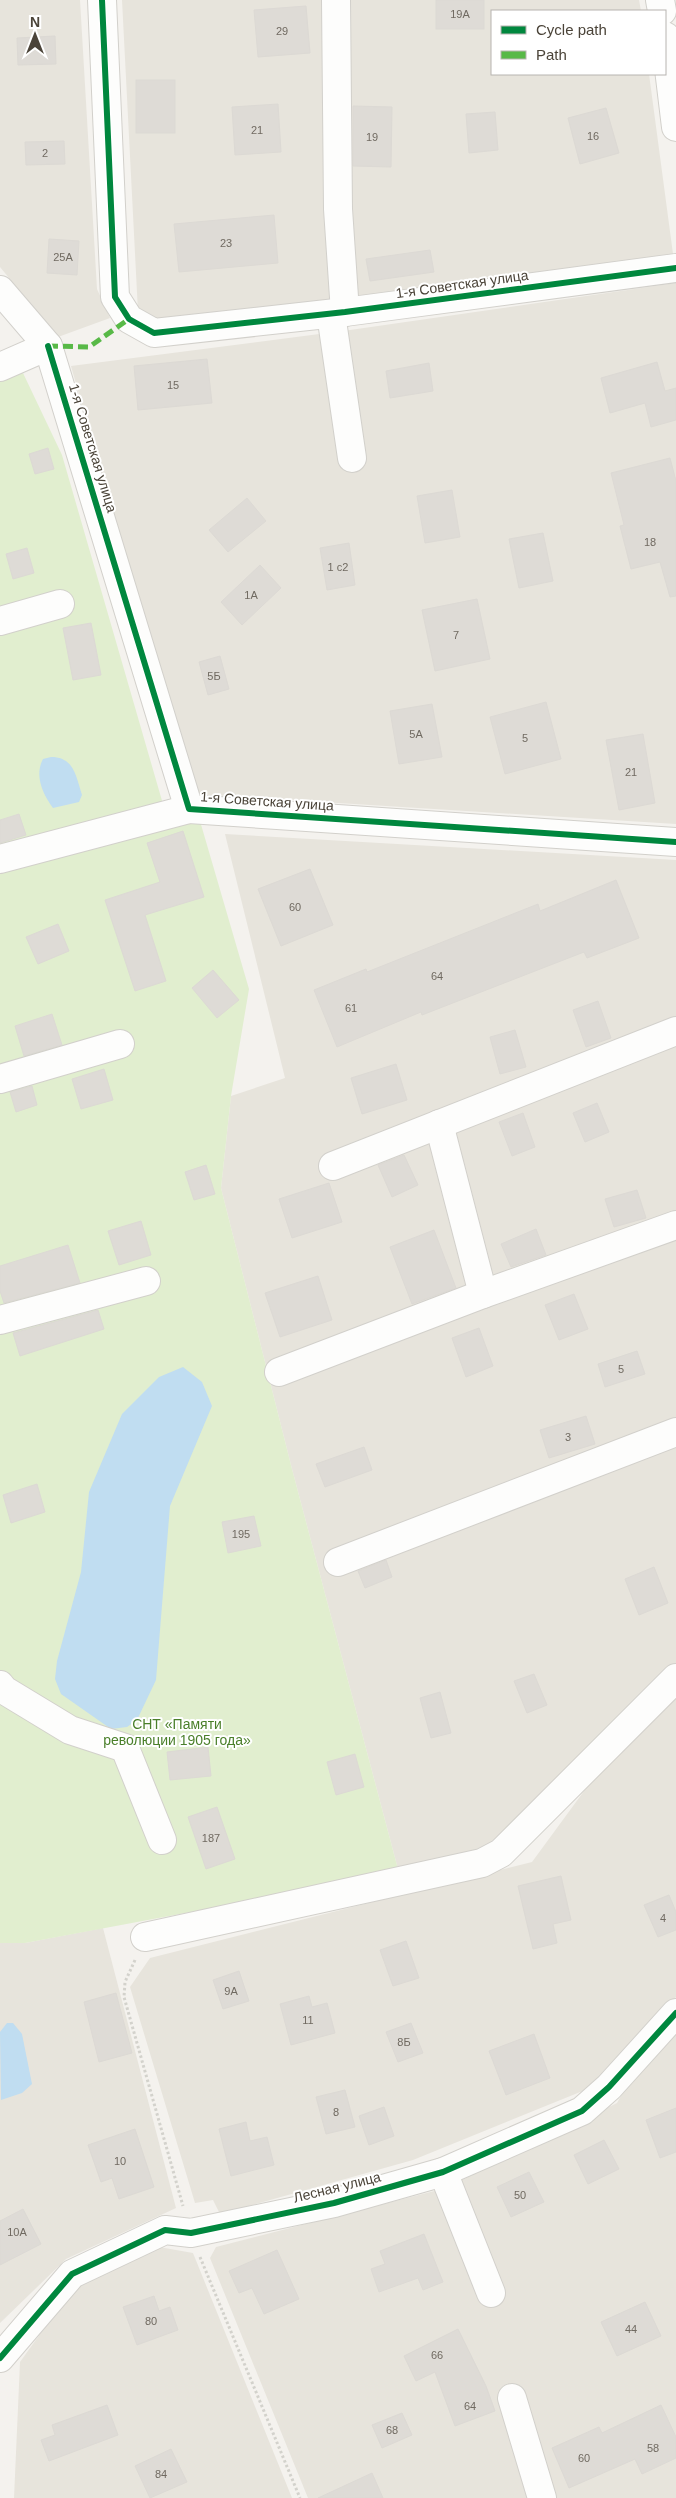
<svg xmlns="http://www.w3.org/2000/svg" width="676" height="2498" font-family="Arial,sans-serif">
	<rect width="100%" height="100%" fill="#f4f2ee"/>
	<!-- residential -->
	<g fill="#e7e4dc">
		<path d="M0,0H80L97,289L110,318L58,337L0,267Z"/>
		<path d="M122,0H639L641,11H492V74H649L673,254L158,324L138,312Z"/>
		<path d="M676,283V824L192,794L71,366L350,330Z"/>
		<path d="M225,834L676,860V1667L485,1855L399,1873L292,1469L221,1188L231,1096L285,1078Z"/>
		<path d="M676,1696V1997L595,2086L413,2160L220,2214L213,2200L195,2203L130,1987L150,1958L532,1862L587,1787Z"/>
		<path d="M103,1928L176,2208L66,2259L0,2323V1943H25Z"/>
		<path d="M676,2026V2498H308L210,2258L216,2247L446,2188L617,2103L635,2070Z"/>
		<path d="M159,2247L193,2253L292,2498H14L20,2362L76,2284Z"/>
	</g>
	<!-- green -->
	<path fill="#e1eecf" d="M23,373L62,455L167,818L200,821L249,989L231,1096L221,1188L292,1469L399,1873L25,1943H0V379Z"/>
	<!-- water -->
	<g fill="#c0ddf1">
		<path d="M51,757C74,757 76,776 82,795L79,802L53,808C43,794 34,776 43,759Z"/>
		<path d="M183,1367L202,1382L212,1406L170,1506L156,1680L137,1720L127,1727L111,1729L61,1694L55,1679L57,1661L81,1572L89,1492L122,1414L159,1377Z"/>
		<path d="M7,2023H13L22,2034L32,2084L22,2093L1,2100L0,2032Z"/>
	</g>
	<!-- building -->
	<g fill="#dedbd6" stroke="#dcd9d4">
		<rect x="436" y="0" width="48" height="29"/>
		<path d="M306,6L310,53L258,57L254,10Z"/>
		<path d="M55,36L56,64L18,65L17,38Z"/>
		<rect x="136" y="80" width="39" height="53"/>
		<path d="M278,104L281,152L235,155L232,107Z"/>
		<path d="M353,106L392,107L391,167L353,166Z"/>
		<path d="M606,108L619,153L580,164L568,118Z"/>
		<path d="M495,112L498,150L469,153L466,114Z"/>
		<path d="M64,141L65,164L26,165L25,142Z"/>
		<path d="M274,215L278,263L179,272L174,224Z"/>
		<path d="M49,239L79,241L77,275L47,273Z"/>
		<path d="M430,250L434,272L370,281L366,259Z"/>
		<path d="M207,359L212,403L138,410L134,366Z"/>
		<path d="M657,362L665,391L676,388V420L651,427L645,403L610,413L601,378Z"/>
		<path d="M429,363L433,391L390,398L386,371Z"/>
		<path d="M48,448L54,469L35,474L29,454Z"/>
		<path d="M670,458L676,481V596L670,597L660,562L631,569L620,526L624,525L611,473Z"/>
		<path d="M452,490L460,537L425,543L417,496Z"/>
		<path d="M247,498L266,521L228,552L209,530Z"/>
		<path d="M543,533L553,581L519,588L509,539Z"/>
		<path d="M349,543L355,585L327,590L320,548Z"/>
		<path d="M27,548L34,573L13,579L6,554Z"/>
		<path d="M260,565L281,588L242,625L221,602Z"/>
		<path d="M477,599L490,659L435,671L422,610Z"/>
		<path d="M91,623L101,675L73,680L63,628Z"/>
		<path d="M220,656L229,689L208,695L199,662Z"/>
		<path d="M546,702L561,759L505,774L490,717Z"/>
		<path d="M432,704L442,757L399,764L390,711Z"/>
		<path d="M643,734L655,803L619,810L606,740Z"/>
		<path d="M19,814L26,835L0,843V820Z"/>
		<path d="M183,831L204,897L145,915L166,981L135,991L105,900L160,882L147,843Z"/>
		<path d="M310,869L333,925L281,946L258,889Z"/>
		<path d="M616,880L639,938L587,958L584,952L422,1015L421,1012L337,1047L314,990L366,969L367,972L538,904L540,911Z"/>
		<path d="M58,924L69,951L38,964L26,937Z"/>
		<path d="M213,970L239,1000L217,1018L192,988Z"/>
		<path d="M598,1001L611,1038L586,1047L573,1010Z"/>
		<path d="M52,1014L62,1045L24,1056L15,1026Z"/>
		<path d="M515,1030L526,1067L500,1074L490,1037Z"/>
		<path d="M396,1064L407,1100L362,1114L351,1078Z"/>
		<path d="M104,1069L113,1100L81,1109L72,1079Z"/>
		<path d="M32,1086L37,1105L16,1112L10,1092Z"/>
		<path d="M597,1103L609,1132L585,1142L573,1113Z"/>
		<path d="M523,1113L535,1147L512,1156L499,1122Z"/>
		<path d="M404,1155L418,1185L392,1197L378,1165Z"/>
		<path d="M206,1165L215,1194L194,1200L185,1172Z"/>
		<path d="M329,1183L342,1222L292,1238L279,1199Z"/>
		<path d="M637,1190L646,1218L614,1227L605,1199Z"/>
		<path d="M141,1221L151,1255L119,1265L108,1231Z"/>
		<path d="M536,1229L546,1255L511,1267L501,1244Z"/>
		<path d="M434,1230L456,1288L412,1304L390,1247Z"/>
		<path d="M68,1245L80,1283L4,1303L0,1291V1266Z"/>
		<path d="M318,1276L332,1320L280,1337L265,1293Z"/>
		<path d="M574,1294L588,1329L559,1340L545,1305Z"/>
		<path d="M98,1310L104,1329L20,1356L13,1333Z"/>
		<path d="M479,1328L493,1366L466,1377L452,1338Z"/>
		<path d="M637,1351L645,1374L605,1387L598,1364Z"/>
		<path d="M586,1416L595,1444L549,1458L540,1430Z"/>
		<path d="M364,1447L372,1470L325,1487L316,1464Z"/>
		<path d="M37,1484L45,1512L11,1523L3,1495Z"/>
		<path d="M254,1516L261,1546L228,1553L222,1522Z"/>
		<path d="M386,1560L392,1577L365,1588L358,1571Z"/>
		<path d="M654,1567L668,1603L639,1615L625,1579Z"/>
		<path d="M534,1674L547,1705L527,1713L514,1681Z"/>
		<path d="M440,1692L451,1733L431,1738L420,1698Z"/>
		<path d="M208,1747L211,1776L170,1780L167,1752Z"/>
		<path d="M355,1754L364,1787L336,1795L327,1762Z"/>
		<path d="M217,1807L235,1859L206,1869L188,1817Z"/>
		<path d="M561,1876L571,1920L553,1924L557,1943L533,1949L518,1886Z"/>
		<path d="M669,1895L676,1912V1930L658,1937L644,1905Z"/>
		<path d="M406,1941L419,1978L393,1986L380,1950Z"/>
		<path d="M239,1971L249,2001L223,2009L213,1980Z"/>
		<path d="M116,1993L132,2053L99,2062L84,2002Z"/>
		<path d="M309,1996L312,2007L327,2003L335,2033L291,2045L280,2004Z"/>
		<path d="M411,2023L423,2053L398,2062L386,2032Z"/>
		<path d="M534,2034L550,2078L506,2095L489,2051Z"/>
		<path d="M345,2090L355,2127L326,2134L316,2097Z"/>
		<path d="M384,2107L394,2136L369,2145L359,2116Z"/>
		<path d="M676,2108V2152L660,2158L646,2120Z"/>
		<path d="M246,2122L250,2141L267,2137L274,2165L231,2176L219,2129Z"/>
		<path d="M135,2129L154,2187L119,2199L112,2178L101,2182L88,2145Z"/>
		<path d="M604,2140L619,2169L588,2184L574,2155Z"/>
		<path d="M529,2172L544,2202L511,2217L497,2187Z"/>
		<path d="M23,2209L41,2244L0,2265V2221Z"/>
		<path d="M424,2234L443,2282L423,2290L418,2278L379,2292L371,2269L385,2264L380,2251Z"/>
		<path d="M277,2250L299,2299L264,2314L252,2288L239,2293L229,2271Z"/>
		<path d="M154,2296L159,2311L170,2307L178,2330L137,2345L123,2307Z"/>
		<path d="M645,2302L661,2336L617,2356L601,2322Z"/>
		<path d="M458,2329L486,2386L495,2411L455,2426L435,2372L416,2381L404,2356Z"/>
		<path d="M107,2405L118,2435L49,2461L41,2440L55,2435L52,2425Z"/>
		<path d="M661,2405L676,2437V2458L642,2474L635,2459L569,2488L552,2448L599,2427L602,2433Z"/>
		<path d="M402,2413L412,2435L382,2448L372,2425Z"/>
		<path d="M171,2449L187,2482L150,2498L135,2466Z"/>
		<path d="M372,2473L383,2498H318Z"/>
	</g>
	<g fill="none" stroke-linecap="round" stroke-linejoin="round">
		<!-- minor casing -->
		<g stroke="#d2d0cb" stroke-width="30">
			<g id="minor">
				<path d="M102,0L115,297L129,319L154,333L345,312L676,268"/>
				<path d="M336,0L338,209L345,312"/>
				<path d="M660,0L662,11"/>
				<path d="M665,36L676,127"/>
				<path d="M0,290L48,346L0,367"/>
				<path d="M331,314L352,458"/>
				<path d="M48,346L189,809L676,842"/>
				<path d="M0,621L60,604"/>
				<path d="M0,859L189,809"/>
				<path d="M0,1079L120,1044"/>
				<path d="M439,1124L483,1294"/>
				<path d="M333,1166L676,1031"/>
				<path d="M0,1320L146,1281"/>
				<path d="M279,1372L483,1294L676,1225"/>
				<path d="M338,1562L676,1432"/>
				<path d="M0,1685L4,1690L70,1730L125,1748L162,1840"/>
				<path d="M145,1937L482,1863L501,1853L676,1678"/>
				<path d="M443,2172L491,2293"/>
				<path d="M0,2358L72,2274L165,2230L191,2233L334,2203L443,2172L582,2111L609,2087L676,2013"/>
				<path d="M512,2398L542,2498"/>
			</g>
		</g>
		<!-- path -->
		<g stroke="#d3d2cc" stroke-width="3" stroke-dasharray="2.5 2.5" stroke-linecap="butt">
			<path d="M135,1960L125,1982L124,1997L183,2206"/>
			<path d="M200,2257L300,2498"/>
		</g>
		<!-- minor -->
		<use href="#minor" stroke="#fdfdfc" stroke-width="28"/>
		<!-- quiet -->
		<path stroke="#58b947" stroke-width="5" stroke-dasharray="10 5" stroke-linecap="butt" d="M48,346L89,347L129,319"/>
		<!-- cycleway casing -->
		<g stroke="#fff" stroke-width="9">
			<g id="cycleway">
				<path d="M102,0L115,297L129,319L154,333L345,312L676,268"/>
				<path d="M48,346L189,809L676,842"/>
				<path d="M0,2358L72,2274L165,2230L191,2233L334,2203L443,2172L582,2111L609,2087L676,2013"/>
			</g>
		</g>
		<!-- cycleway -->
		<use href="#cycleway" stroke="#00873e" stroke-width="6"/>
	</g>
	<g text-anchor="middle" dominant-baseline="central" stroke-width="4" stroke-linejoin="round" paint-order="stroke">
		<!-- number labels -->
		<g font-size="11" fill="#706a61">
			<text x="460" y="14">19А</text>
			<text x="282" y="31">29</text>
			<text x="257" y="130">21</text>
			<text x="593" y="136">16</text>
			<text x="372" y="137">19</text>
			<text x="45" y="153">2</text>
			<text x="226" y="243">23</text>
			<text x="63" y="257">25А</text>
			<text x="173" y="385">15</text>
			<text x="650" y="542">18</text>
			<text x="338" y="567">1 с2</text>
			<text x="251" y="595">1А</text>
			<text x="456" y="635">7</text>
			<text x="214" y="676">5Б</text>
			<text x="416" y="734">5А</text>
			<text x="525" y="738">5</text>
			<text x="631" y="772">21</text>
			<text x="295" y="907">60</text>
			<text x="437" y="976">64</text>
			<text x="351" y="1008">61</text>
			<text x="621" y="1369">5</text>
			<text x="568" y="1437">3</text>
			<text x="241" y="1534">195</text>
			<text x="211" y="1838">187</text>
			<text x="663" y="1918">4</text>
			<text x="231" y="1991">9А</text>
			<text x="308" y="2020">11</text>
			<text x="404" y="2042">8Б</text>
			<text x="336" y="2112">8</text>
			<text x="120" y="2161">10</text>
			<text x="520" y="2195">50</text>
			<text x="17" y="2232">10А</text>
			<text x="151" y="2321">80</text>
			<text x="631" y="2329">44</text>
			<text x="437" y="2355">66</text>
			<text x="470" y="2406">64</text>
			<text x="392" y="2430">68</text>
			<text x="653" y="2448">58</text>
			<text x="584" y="2458">60</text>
			<text x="161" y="2474">84</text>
		</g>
		<!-- street labels -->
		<g font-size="14" fill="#4b4439" stroke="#fff">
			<text transform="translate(462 284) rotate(-8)">1-я Советская улица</text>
			<text transform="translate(93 448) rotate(73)">1-я Советская улица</text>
			<text transform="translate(267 801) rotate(4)">1-я Советская улица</text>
			<text transform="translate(337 2187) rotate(-14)">Лесная улица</text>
		</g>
		<!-- park labels -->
		<g font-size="14" fill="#4a7f2a" stroke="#fff">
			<text x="177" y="1724">СНТ «Памяти<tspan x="177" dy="16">революции 1905 года»</tspan></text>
		</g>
	</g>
	<!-- legend -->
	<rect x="491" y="10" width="175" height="65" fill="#ffffff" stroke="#b7b4b0"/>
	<rect x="501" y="26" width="25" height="8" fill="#00873e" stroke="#b7b4b0"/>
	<text x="536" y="35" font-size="15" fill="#4b4439">Cycle path</text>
	<rect x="501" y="51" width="25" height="8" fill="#58b947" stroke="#b7b4b0"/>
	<text x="536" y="60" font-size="15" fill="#4b4439">Path</text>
	<!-- north arrow -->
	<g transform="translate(35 35)" stroke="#ffffff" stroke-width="4" paint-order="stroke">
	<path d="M0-4L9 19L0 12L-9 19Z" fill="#4b4439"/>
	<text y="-8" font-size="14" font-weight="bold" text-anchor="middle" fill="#4b4439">N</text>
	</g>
</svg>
